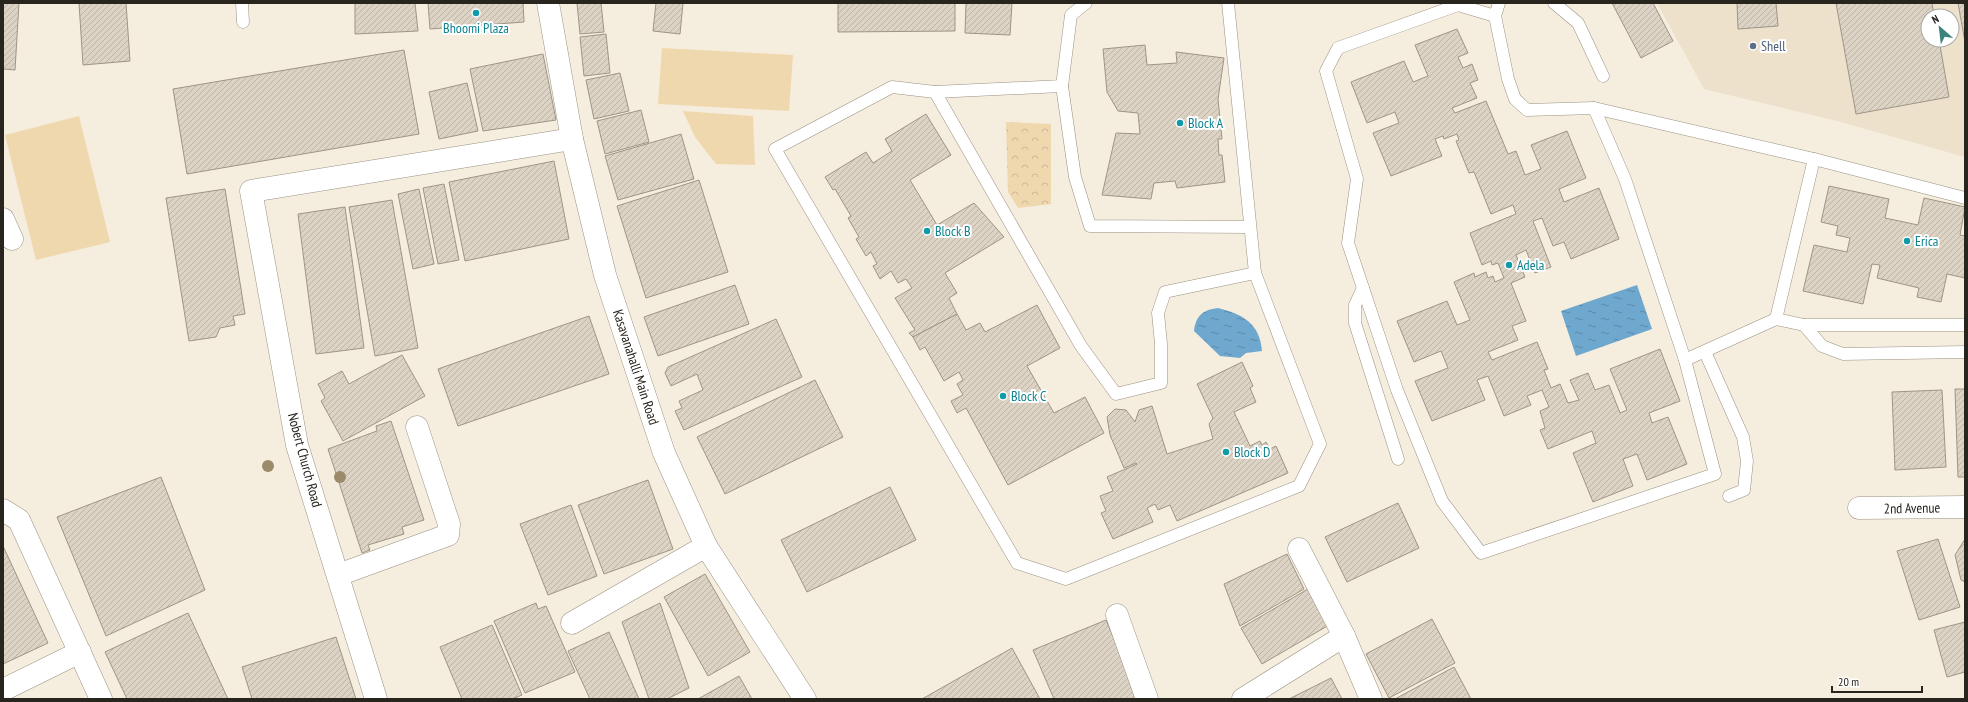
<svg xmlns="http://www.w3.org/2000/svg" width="1968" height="702" font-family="'PT Sans Narrow',sans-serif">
	<defs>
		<pattern id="park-crowns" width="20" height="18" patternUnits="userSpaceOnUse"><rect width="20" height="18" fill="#f0d8ae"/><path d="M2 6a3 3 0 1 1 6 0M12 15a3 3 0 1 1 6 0" fill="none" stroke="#ceb995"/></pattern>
		<pattern id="water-ripples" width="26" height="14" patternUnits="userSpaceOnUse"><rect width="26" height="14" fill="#6fa8cf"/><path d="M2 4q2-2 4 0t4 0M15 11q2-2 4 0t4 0" fill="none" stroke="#5b89a7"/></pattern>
		<pattern id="building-hatch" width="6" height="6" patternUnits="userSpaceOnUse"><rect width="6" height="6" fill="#dcd3c4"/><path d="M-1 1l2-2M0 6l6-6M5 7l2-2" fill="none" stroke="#bdb5a8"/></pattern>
	</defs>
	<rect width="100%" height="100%" fill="#f5eddd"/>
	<!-- built -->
	<path fill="#eee1cb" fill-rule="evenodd" d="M1657,3H1965V157L1837,121L1704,89ZM1928,16H1952V40H1928Z"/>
	<!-- park -->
	<path fill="url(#park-crowns)" d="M1006,122L1051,124V204L1018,208L1008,192Z"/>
	<!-- pitch -->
	<g fill="#f0d8ae">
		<path d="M662,48L793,55L789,111L658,104Z"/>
		<path d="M683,111L753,116L755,165L716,164L695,137Z"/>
		<path d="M79,116L110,242L36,260L5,135Z"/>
	</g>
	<!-- water -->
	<g fill="url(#water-ripples)">
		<path d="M1637,285L1652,329L1576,356L1561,311Z"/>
		<path d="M1218,308C1242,314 1260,323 1262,351L1246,353L1240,358L1220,356L1194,331C1196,316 1202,310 1218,308Z"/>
	</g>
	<!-- building -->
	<g fill="url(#building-hatch)" stroke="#9e9587">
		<path d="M3,3H19L15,70L3,69Z"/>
		<path d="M79,3H126L130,61L83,65Z"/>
		<path d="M355,3H415L418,31L355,34Z"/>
		<path d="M428,3H523L524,22L430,29Z"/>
		<path d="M577,3H601L604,32L580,34Z"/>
		<path d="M656,3H683L680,34L653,31Z"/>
		<path d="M838,3H955V31L838,32Z"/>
		<path d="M966,3H1012L1010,35L965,33Z"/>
		<path d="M1612,3H1653L1673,41L1641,58Z"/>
		<path d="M1737,3H1776L1778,26L1738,29Z"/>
		<path d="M1836,3H1932L1934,16H1928V40H1939L1949,97L1856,114Z"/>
		<path d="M1958,3H1965V42Z"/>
		<path d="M1457,29L1468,53L1458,57L1463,68L1472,64L1478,80L1470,83L1477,98L1452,108L1455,113L1486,101L1508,154L1516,151L1525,175L1541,169L1531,145L1567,131L1586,178L1559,189L1564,202L1599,188L1619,239L1571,259L1564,242L1553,246L1542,218L1533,221L1551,267L1535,273L1526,250L1516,255L1525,277L1511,283L1526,321L1512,326L1518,340L1488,352L1492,360L1537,342L1548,369L1544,370L1551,388L1560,384L1568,403L1579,400L1570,380L1588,373L1595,390L1609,385L1620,413L1627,410L1610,369L1660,349L1680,401L1649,413L1652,423L1668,417L1687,464L1647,480L1637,454L1623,459L1633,486L1593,502L1573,453L1596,443L1592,431L1548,449L1540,430L1545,428L1540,411L1549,407L1542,390L1527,396L1531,405L1504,416L1488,376L1477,380L1485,400L1432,421L1415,381L1448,368L1441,351L1414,362L1397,321L1447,301L1457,325L1470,320L1454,282L1474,273L1475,277L1486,272L1488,278L1493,276L1495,282L1504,278L1498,263L1492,265L1491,261L1482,265L1470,233L1516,214L1513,205L1491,214L1474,172L1469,173L1456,141L1459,140L1457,134L1444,139L1443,136L1435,139L1442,156L1391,176L1373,133L1399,123L1395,112L1367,123L1351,82L1404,61L1413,82L1428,76L1415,45Z"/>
		<path d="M606,34L610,73L584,76L580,37Z"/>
		<path d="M1145,45L1147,65L1177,63L1176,52L1224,58L1218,99L1222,139H1218L1219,155H1222L1225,182L1177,188L1175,181L1154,183L1151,199L1102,195L1116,133L1140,134L1138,113L1118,111L1107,92L1103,49Z"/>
		<path d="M404,50L419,134L187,174L173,89Z"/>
		<path d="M543,54L556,120L483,131L470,69Z"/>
		<path d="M620,73L629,111L594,119L586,80Z"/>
		<path d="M467,83L478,131L439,139L429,92Z"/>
		<path d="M641,110L649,142L605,154L597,121Z"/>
		<path d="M926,114L951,155L910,180L937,225L974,203L1004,237L945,273L957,293L949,298L957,314L913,337L909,333L915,330L895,298L912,288L906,279L898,283L891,271L880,279L873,266L877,264L871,252L866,256L856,239L859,237L848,218L851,216L835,189L833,190L825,177L866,152L873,163L892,151L885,139Z"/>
		<path d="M681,134L694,179L618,200L605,156Z"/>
		<path d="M554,161L569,239L465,261L449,182Z"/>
		<path d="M699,180L728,272L646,298L617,206Z"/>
		<path d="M444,184L459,260L438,264L423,188Z"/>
		<path d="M1829,186L1889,199L1885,218L1918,225L1924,198L1965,207L1960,235L1965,236V278L1947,274L1941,302L1917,297L1919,288L1877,278L1880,265L1872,264L1863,304L1803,291L1814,245L1847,252L1850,238L1836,235L1838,226L1821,222Z"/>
		<path d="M225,189L245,314L233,316L235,325L220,328L216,337L189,341L166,198Z"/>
		<path d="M419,189L434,264L413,269L398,194Z"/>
		<path d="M392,200L418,348L375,356L349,207Z"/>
		<path d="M345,207L364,348L316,354L298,214Z"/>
		<path d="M735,285L749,324L658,356L644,317Z"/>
		<path d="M1037,305L1060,348L1027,366L1054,413L1085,397L1104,433L1008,485L966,408L957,413L951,401L963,395L957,384L963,380L959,372L944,381L925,347L920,350L913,337L957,314L966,330L980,323L985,332Z"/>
		<path d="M589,316L609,374L458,426L438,369Z"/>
		<path d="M776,319L802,377L684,430L675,411L682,408L679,401L703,390L697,374L671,386L665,373L668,367Z"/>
		<path d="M402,355L425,396L343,441L321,401L325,398L318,384L342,371L349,384Z"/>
		<path d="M1242,362L1253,386L1250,388L1256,402L1234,412L1250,446L1260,441L1262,445L1266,442L1270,449L1276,446L1288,473L1177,521L1170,505L1158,510L1155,504L1147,508L1153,522L1113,539L1101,513L1106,511L1100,496L1113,491L1107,477L1137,464L1136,463L1124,468L1110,435L1107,417L1115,409L1126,410L1135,422L1139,410L1152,406L1167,454L1213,439L1209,424L1213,418L1197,384Z"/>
		<path d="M815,380L843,437L725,494L697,437Z"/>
		<path d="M1955,389H1965V477H1958Z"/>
		<path d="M1942,390L1946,467L1895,470L1892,392Z"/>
		<path d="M391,421L424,520L402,527L404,534L368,545L370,550L362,553L328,449L377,431L376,426Z"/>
		<path d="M161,477L205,590L106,636L57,517Z"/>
		<path d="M648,480L673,549L604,574L578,505Z"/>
		<path d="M890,487L916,540L807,592L781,540Z"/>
		<path d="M1398,503L1419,548L1347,582L1325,537Z"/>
		<path d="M571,505L597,576L548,595L520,524Z"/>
		<path d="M1938,539L1960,607L1919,620L1897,551Z"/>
		<path d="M1965,539V582L1961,580L1955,555Z"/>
		<path d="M3,546L48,643L3,664Z"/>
		<path d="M1287,554L1304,589L1240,626L1224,584Z"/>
		<path d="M705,574L750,652L708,676L664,597Z"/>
		<path d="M1308,589L1329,625L1262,664L1241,628Z"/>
		<path d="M536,603L538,609L546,606L575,672L525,693L494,621Z"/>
		<path d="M660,603L689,688L667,699H649L622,622Z"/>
		<path d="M188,613L228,699H127L105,652Z"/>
		<path d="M1432,619L1455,663L1389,698L1366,654Z"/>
		<path d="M1106,620L1140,699H1054L1033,650Z"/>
		<path d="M1965,622V672L1947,677L1934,630Z"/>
		<path d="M492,625L522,695L512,699H462L440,647Z"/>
		<path d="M609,632L639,699H590L568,651Z"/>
		<path d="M336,637L356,699H252L242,667Z"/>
		<path d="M1012,648L1040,699H922Z"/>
		<path d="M1454,667L1471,699H1395Z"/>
		<path d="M739,676L752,699H698Z"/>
		<path d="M1331,678L1342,699H1289Z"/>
	</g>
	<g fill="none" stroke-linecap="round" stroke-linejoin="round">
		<!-- lane casing -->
		<g stroke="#9a9283" stroke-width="13">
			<g id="lane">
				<path d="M242,3L243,22"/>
				<path d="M1086,3L1071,15L1062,86L935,92L892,87L775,149L1017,563L1066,579L1299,486L1320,444L1255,273L1228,3"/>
				<path d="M1554,3L1578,23L1603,76"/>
				<path d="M1495,16L1458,5L1338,48L1326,71L1357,179L1348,243L1397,390L1442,501L1481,553L1715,474L1685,360L1776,319L1814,159L1594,108L1527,110L1515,99L1508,79L1495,16L1499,3"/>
				<path d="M1062,86L1075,177L1090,226L1249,227"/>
				<path d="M935,92L1081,346L1116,394L1161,383V344L1158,313L1165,292L1255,273"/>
				<path d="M1594,108L1625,179L1685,360"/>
				<path d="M1814,159L1965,198"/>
				<path d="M1363,288L1355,305V323L1398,459"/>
				<path d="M1776,319L1804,325H1965"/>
				<path d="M1804,325L1822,346L1843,354L1965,352"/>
				<path d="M1705,352L1743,437L1747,461L1744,490L1729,496"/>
			</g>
		</g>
		<!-- street casing -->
		<g stroke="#9a9283" stroke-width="23">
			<g id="street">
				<path d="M548,3L572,139L605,275L664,453L706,546L805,699"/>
				<path d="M3,219L12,239"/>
				<path d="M1859,508L1965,507"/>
				<path d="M3,510L19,520L101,699"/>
				<path d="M1299,549L1344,636L1371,699"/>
				<path d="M338,575L448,535L449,524L417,427"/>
				<path d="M1117,615L1147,699"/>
				<path d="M572,623L706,546"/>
				<path d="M3,690L80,652"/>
				<path d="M376,699L297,445L251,191L572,139"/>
				<path d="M1243,699L1344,636"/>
			</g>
		</g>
		<!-- lane -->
		<use href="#lane" stroke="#fff" stroke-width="12"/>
		<!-- street -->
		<use href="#street" stroke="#fff" stroke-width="22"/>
	</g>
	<!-- trees -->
	<g fill="#9b8b6b">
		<circle cx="268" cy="466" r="6"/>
		<circle cx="340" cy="477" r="6"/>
	</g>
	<!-- markers -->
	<g fill="#0f9aa8" stroke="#fff" stroke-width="1.5">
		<circle cx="476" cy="13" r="4"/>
		<circle cx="1180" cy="123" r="4"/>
		<circle cx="927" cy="231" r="4"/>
		<circle cx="1907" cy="241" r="4"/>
		<circle cx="1509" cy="265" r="4"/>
		<circle cx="1003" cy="396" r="4"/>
		<circle cx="1226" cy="452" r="4"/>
	</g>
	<circle fill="#5c6f8a" stroke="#fff" stroke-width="1.5" cx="1753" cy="46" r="4"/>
	<g text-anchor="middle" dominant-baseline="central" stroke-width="4" stroke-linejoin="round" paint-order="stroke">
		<!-- culture labels -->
		<g font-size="14" fill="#0d838f" stroke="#fff" text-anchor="start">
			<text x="476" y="28" text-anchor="middle">Bhoomi Plaza</text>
			<text x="1188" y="123">Block A</text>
			<text x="935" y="231">Block B</text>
			<text x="1915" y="241">Erica</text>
			<text x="1517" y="265">Adela</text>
			<text x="1011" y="396">Block C</text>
			<text x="1234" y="452">Block D</text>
		</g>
		<!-- service labels -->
		<g font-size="14" fill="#4e5e75" stroke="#fff" text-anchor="start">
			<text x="1761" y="46">Shell</text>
		</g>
		<!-- street labels -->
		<g font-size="14" fill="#28251f" stroke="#fff">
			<text transform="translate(636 367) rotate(72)">Kasavanahalli Main Road</text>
			<text transform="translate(305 460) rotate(75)">Nobert Church Road</text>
			<text transform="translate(1912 508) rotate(-1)">2nd Avenue</text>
		</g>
	</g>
	<!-- border -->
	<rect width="1968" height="702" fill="none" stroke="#28251f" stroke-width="8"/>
	<!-- north arrow -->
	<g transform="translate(1940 28) rotate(332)"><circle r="19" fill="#ffffff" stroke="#a9a8a5"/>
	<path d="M0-3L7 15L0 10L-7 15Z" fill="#3d837c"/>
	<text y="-6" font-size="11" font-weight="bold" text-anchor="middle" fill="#28251f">N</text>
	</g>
	<!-- scale -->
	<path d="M1832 686v6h90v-6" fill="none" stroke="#28251f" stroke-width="2"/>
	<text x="1838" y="686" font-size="12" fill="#28251f" stroke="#ffffff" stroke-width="3" paint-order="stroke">20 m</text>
</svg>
